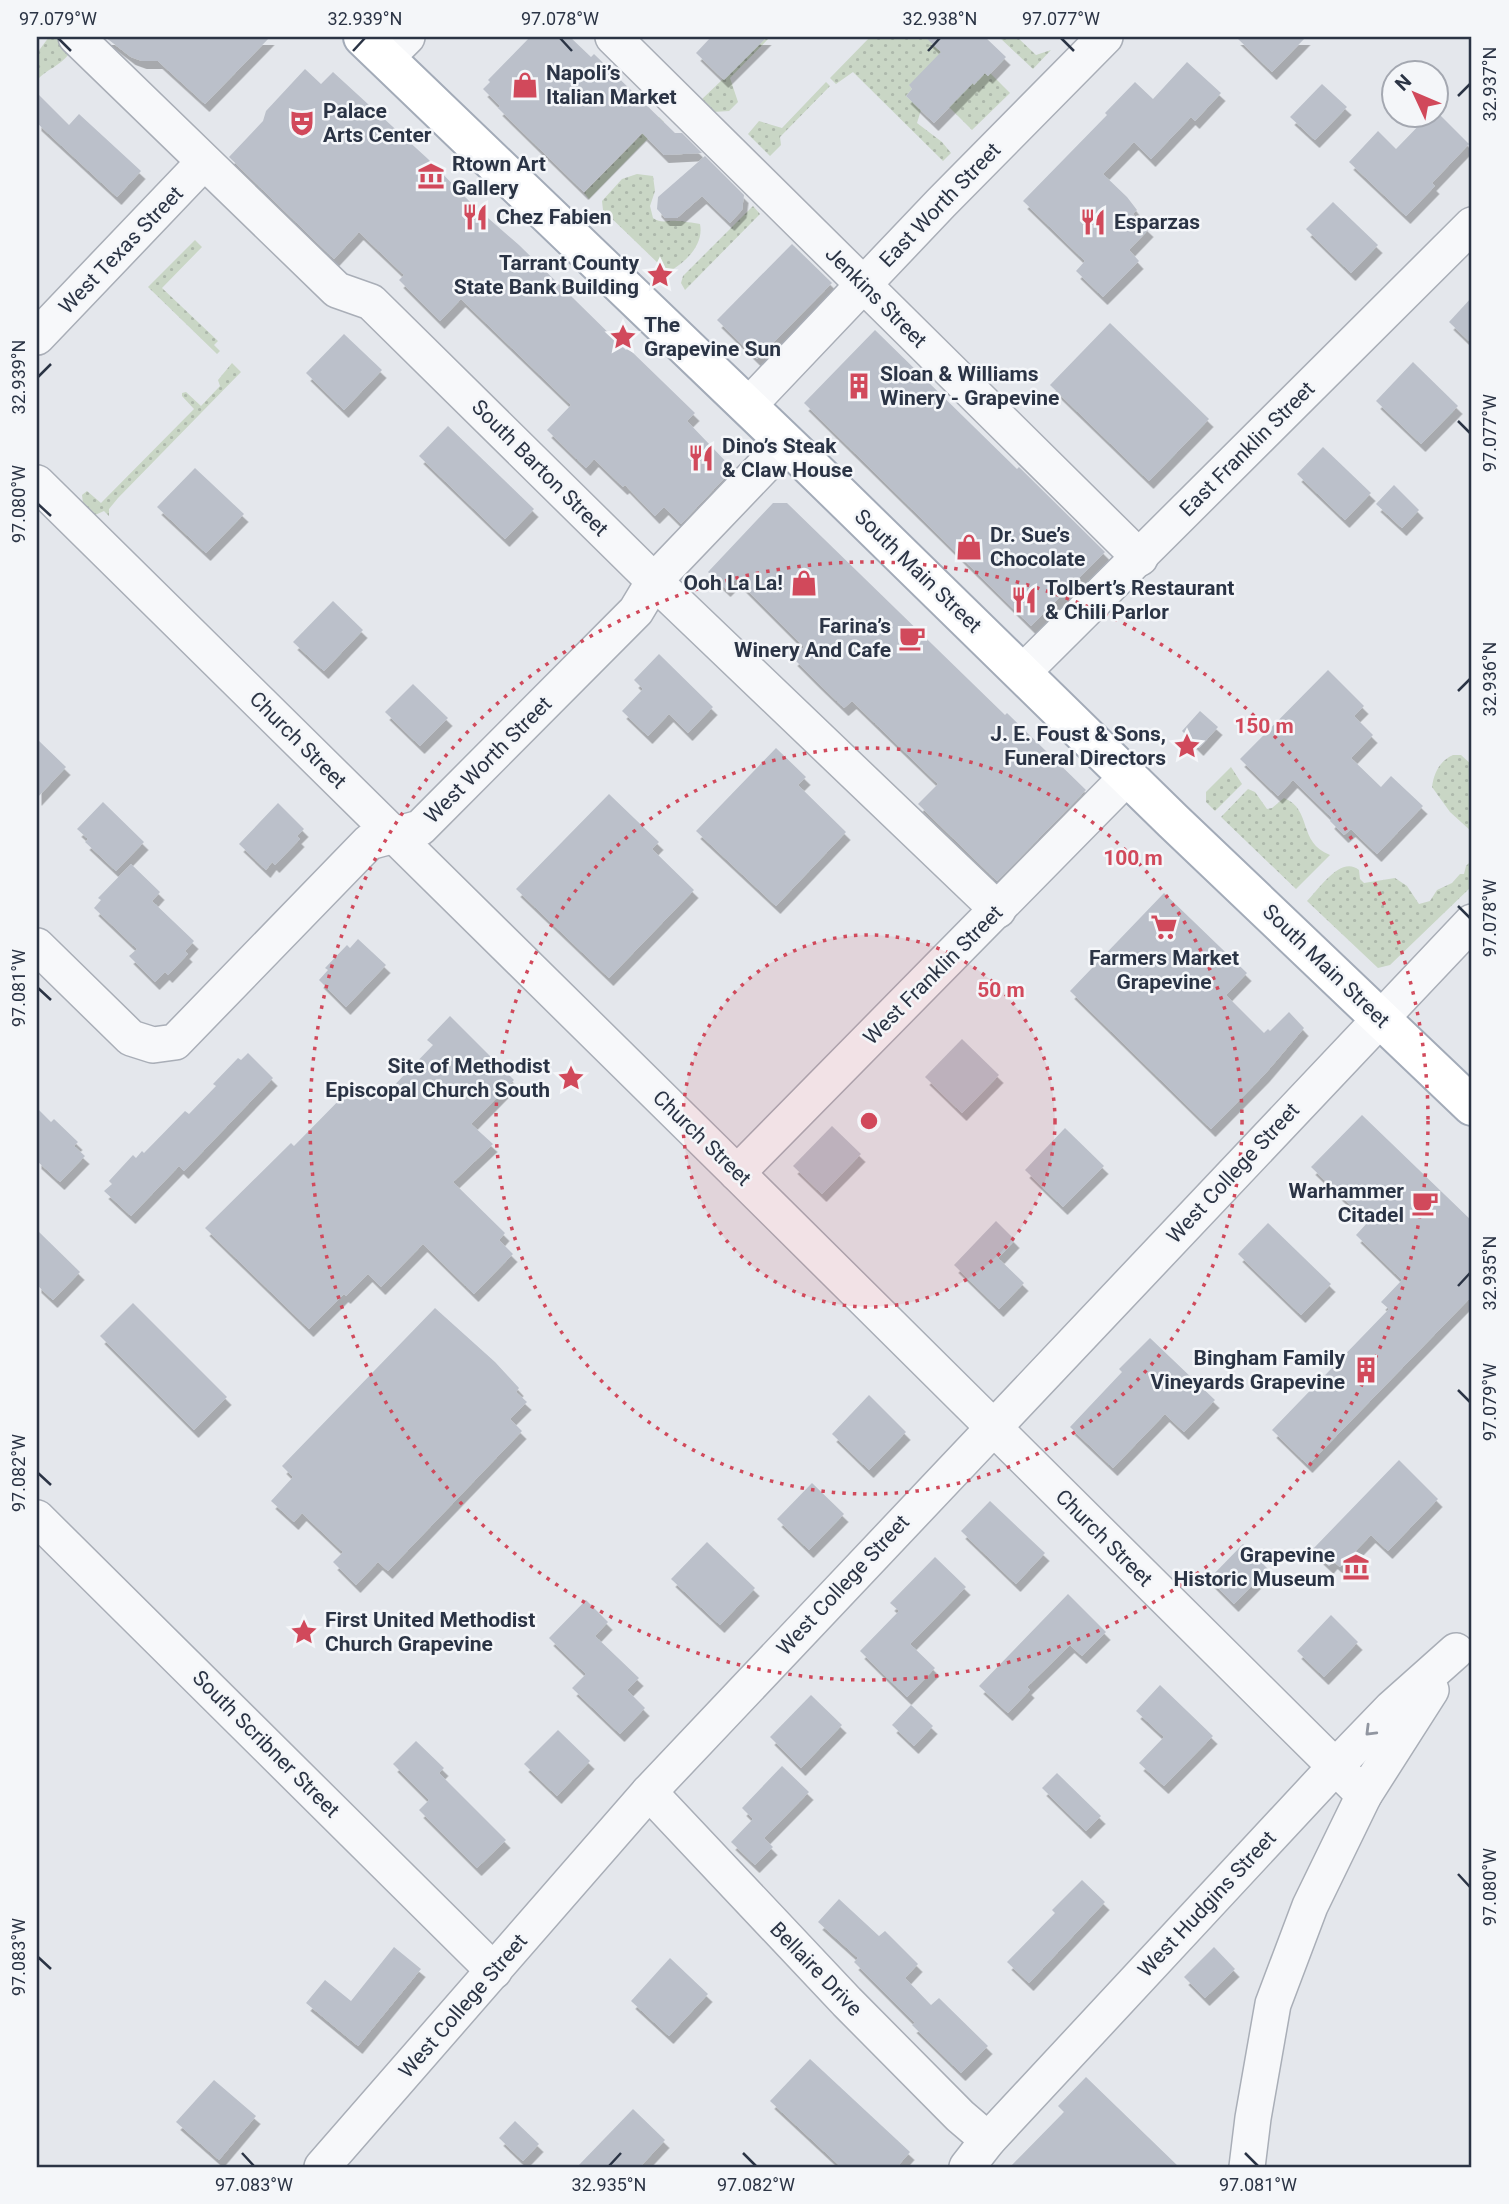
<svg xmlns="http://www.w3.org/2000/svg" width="1509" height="2204" font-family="Roboto,sans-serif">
	<defs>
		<pattern id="grass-dots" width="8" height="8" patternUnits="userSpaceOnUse" patternTransform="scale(1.75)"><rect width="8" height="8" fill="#c9d6c5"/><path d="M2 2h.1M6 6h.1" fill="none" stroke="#adb8ab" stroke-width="1.8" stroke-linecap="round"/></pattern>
		<filter id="shadow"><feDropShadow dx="4.5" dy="8" stdDeviation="0" flood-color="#0004"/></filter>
	</defs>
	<rect width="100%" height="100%" fill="#e4e7ec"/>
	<!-- grass -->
	<g fill="url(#grass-dots)">
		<path d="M49,37H56L68,48L69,54C60,66 47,69 37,80V53Z"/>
		<path d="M767,37H770L730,78L738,102L729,111L713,112L700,101Z"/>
		<path d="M870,37H941L934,45L974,84L985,73L988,76L990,73L1010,93L972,130L949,107L909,85L912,89L906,96L921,110L917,123L942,142L951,153L943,161L853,72L836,84L830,78Z"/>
		<path d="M999,37H1017L1036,55L1051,50L1033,69Z"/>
		<path d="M826,82L830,86L780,137L781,145L770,156L748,134L759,121L782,128Z"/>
		<path d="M659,117L664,122L589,199L584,193Z"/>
		<path d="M637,174L653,176L655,191L650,206L653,218C662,224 667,220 677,221C683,221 693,223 700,224C704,244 687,261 670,271L663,268L603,210L602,201L622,179Z"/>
		<path d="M753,206L760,214L685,290L681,283L683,276Z"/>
		<path d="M195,240L202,247L162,288L218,341L214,345L220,351L217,354L148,287Z"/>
		<path d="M232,363L241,372L118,498L109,509V516L104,511L95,515L83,503L82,495L87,491L101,503L194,409L182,396V393L186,392L201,406L220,386L218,380Z"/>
		<path d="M1453,755H1461L1472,765V832L1450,812L1432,787C1434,772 1440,761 1453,755Z"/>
		<path d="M1231,767L1242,784L1215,811L1206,802V792Z"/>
		<path d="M1248,789L1255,792L1267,809L1272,808L1284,798C1313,810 1297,842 1330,855L1296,889L1221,817Z"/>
		<path d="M1472,851V886L1390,965L1378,968L1307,901C1319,889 1341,855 1359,870L1360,879L1364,883L1395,878L1407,886L1419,904L1430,901L1437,890L1452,883L1460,874H1464L1466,866L1470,862L1469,854Z"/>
	</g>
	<!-- building -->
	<g fill="#bbc0ca" filter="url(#shadow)">
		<path d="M105,37H270L205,104L158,61H142L131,57Z"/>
		<path d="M530,37H570L591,57L594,54L675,133H682L702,153L664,155L642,133L584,192L498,108L500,106L483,89L490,82L488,80Z"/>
		<path d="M711,37H767L724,80L696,53Z"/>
		<path d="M925,37H985L1006,57L988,76L985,73L974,85L973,83L934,123L906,96L912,89L909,85L941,52Z"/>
		<path d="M1236,37H1306L1272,72Z"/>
		<path d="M1187,62L1221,93L1195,121L1191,117L1151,159L1134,142L1103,174L1127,197L1137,210L1133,214L1149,229L1129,250L1139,261L1103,297L1076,271L1085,261L1023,201L1107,115L1105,113L1135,82L1153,99Z"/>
		<path d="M305,69L321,84L333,72L428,159L472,204L519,245L626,350L628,348L695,413L687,421L733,469L681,524L664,507L655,516L625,485L623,487L594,459L586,468L547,430L571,405L461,299L440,321L399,280L404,275L359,232L334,259L229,157L263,121L266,111Z"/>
		<path d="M1322,84L1347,107L1315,140L1290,117Z"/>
		<path d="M37,93L69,125L79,114L141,171L117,197L37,123Z"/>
		<path d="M1436,111L1469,144L1432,183L1435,186L1406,216L1349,162L1378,131L1396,149L1428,116H1436Z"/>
		<path d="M705,156L744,195L742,210L730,223L702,196L677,218H665L657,209L658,197Z"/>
		<path d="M1333,202L1378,245L1351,273L1306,229Z"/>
		<path d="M792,244L832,283L757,359L717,320Z"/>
		<path d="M1472,297V344L1449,322Z"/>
		<path d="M1110,323L1209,419L1149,481L1050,385Z"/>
		<path d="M875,330L1017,469L1019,467L1105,552L1031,626L804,403Z"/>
		<path d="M344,334L382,370L344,410L306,373Z"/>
		<path d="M1413,362L1458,406L1421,444L1376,401Z"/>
		<path d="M448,426L534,509L505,539L419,456Z"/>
		<path d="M1323,447L1371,493L1345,520L1297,474Z"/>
		<path d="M195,468L244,514L206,553L157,507Z"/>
		<path d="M1394,485L1419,510L1402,528L1376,504Z"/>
		<path d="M773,503H787L1005,715L1007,713L1086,790L997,881L918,804L938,784L852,701L844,708L816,681L793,658L804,647L736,579L726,589L708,572Z"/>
		<path d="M333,601L363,630L324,671L293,642Z"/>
		<path d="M659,654L713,707L688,733L669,714L648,736L622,711L643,689L634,680Z"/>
		<path d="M1328,670L1364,706L1354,716L1373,735L1351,758L1381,787L1391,776L1423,806L1377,854L1351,829L1344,835L1330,821L1332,818L1293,780L1278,796L1240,759Z"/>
		<path d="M413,684L448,718L420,746L385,712Z"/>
		<path d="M1200,711L1218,727L1199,748L1182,731Z"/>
		<path d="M37,739L66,767L37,798Z"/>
		<path d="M776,748L806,777L798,785L846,832L776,906L696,831Z"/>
		<path d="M609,794L659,842L652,849L694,890L609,978L516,889Z"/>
		<path d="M103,802L144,842L116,871L85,842L88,839L77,829Z"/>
		<path d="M278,803L304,829L297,836L300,839L275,865L272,862L266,870L239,844Z"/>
		<path d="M131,864L160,892L152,901L194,941L185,951L188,954L168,975L165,972L155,982L129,956L137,949L94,908L101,900L98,898Z"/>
		<path d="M1164,893L1247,973L1226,995L1264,1033L1268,1029L1270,1031L1289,1012L1304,1028L1265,1074L1211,1129L1070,991Z"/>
		<path d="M358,939L386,965L346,1007L319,980L328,970L325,968L347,945L350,948Z"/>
		<path d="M450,1016L514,1080L471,1124L493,1144L453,1182L505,1233L499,1240L513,1254L474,1294L423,1244L381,1287L368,1274L346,1296L344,1294L309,1329L205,1228L291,1143L294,1146L353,1086L370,1101L377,1094L382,1098L433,1045L427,1040Z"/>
		<path d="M962,1039L999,1075L962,1113L925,1077Z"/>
		<path d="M248,1053L273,1078L184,1171L179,1166L131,1216L104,1191L112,1184L109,1181L133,1155L136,1158L142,1151L144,1153L185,1111L189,1114L216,1086L213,1084L238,1058L241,1060Z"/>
		<path d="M37,1108L51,1122L54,1119L78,1142L74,1146L85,1156L60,1182L37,1161Z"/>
		<path d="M1362,1115L1472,1221V1296L1308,1465L1272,1430L1389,1309L1381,1302L1402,1280L1356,1235L1368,1222L1311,1167Z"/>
		<path d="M832,1126L861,1154L822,1194L793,1166Z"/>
		<path d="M1065,1128L1104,1166L1063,1207L1025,1170Z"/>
		<path d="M996,1221L1015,1240L998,1258L1024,1283L999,1309L954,1265Z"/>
		<path d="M1268,1223L1331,1284L1301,1315L1238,1254Z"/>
		<path d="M37,1230L80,1272L53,1300L37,1285Z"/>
		<path d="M133,1303L227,1397L194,1430L100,1336Z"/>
		<path d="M435,1308L495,1362L519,1388L516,1392L527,1402L510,1419L522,1431L388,1571L378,1562L356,1585L333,1562L343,1552L302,1513L294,1522L271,1501L293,1477L282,1466Z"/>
		<path d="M1150,1338L1215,1400L1184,1432L1165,1414L1113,1468L1070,1427L1122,1372L1119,1369Z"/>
		<path d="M869,1395L906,1432L869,1470L832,1434Z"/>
		<path d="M1399,1460L1438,1499L1388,1551L1371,1535L1340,1567L1333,1561L1329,1566L1312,1550Z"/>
		<path d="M812,1483L844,1514L809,1550L777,1519Z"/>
		<path d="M990,1501L1045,1553L1016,1584L961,1531Z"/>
		<path d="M707,1542L755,1588L720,1625L671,1579Z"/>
		<path d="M1243,1544L1268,1569L1234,1604L1209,1579Z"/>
		<path d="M935,1557L966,1587L910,1644L935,1668L907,1697L860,1651L899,1611L890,1603Z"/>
		<path d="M1068,1594L1106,1632L1082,1656L1070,1645L1027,1687L1030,1690L1008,1713L979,1686Z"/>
		<path d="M586,1600L608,1622L595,1636L639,1678L627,1690L645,1708L620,1734L572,1688L586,1674L549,1638Z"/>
		<path d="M1331,1615L1358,1642L1324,1677L1297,1651Z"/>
		<path d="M1160,1685L1213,1736L1164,1786L1139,1763L1164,1737L1136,1711Z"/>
		<path d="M811,1695L842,1725L801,1768L770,1737Z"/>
		<path d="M911,1705L933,1726L914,1746L892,1725Z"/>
		<path d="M558,1730L590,1761L557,1796L524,1764Z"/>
		<path d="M416,1741L444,1768L439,1773L506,1840L477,1868L419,1810L429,1800L393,1764Z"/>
		<path d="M782,1766L809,1792L764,1838L773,1847L755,1865L731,1842L753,1819L742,1808Z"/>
		<path d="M1057,1773L1101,1816L1086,1831L1042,1788Z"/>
		<path d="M1082,1880L1105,1902L1029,1983L1007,1962L1055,1913L1052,1910Z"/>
		<path d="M839,1899L879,1936L885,1931L918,1964L905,1978L931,2005L939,1998L988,2046L961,2073L912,2025L915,2023L854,1962L858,1958L818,1922Z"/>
		<path d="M394,1947L421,1969L358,2046L306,2003L325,1980L351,2001Z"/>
		<path d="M1214,1947L1235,1969L1205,1998L1184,1977Z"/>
		<path d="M670,1958L708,1994L669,2036L631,2001Z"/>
		<path d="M810,2059L910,2152L897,2167H841L770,2101Z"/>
		<path d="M1086,2077L1179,2167H1010L1064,2112L1058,2106Z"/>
		<path d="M214,2080L256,2116L219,2160L176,2122Z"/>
		<path d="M633,2109L665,2140L640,2167H577Z"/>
		<path d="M515,2121L539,2144L523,2161L499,2138Z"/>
	</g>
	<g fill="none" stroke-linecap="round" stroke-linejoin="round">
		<!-- minor casing -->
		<g stroke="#a9aeb7" stroke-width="38">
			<g id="minor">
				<path d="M76,37L337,290L371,302L654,581L998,910"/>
				<path d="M613,37L1140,558"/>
				<path d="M386,58L407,37"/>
				<path d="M37,337L204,162"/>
				<path d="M748,406L941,203L1105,37"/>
				<path d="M37,483L737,1173L1364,1795"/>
				<path d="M1022,673L1472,225"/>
				<path d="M37,946L131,1038L153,1045L175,1042L369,842L420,828L636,611L654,581L786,443"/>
				<path d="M737,1173L1127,777"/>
				<path d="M37,1518L494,1971"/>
				<path d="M649,1792L847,2002L960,2116L988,2140"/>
				<path d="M322,2167L649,1792L1472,922"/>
				<path d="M967,2167L988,2140L1335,1767L1392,1708L1456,1651"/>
				<path d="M1247,2167L1253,2118L1273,2004L1310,1906L1364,1795L1431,1690"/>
			</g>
		</g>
		<!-- major casing -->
		<g stroke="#a3abb8" stroke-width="42">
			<path id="major" d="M363,37L808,464L1173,821L1472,1106"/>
		</g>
		<!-- minor -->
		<use href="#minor" stroke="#f7f8fa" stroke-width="35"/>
		<!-- major -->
		<use href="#major" stroke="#fff" stroke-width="38"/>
	</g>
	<!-- one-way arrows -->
	<defs><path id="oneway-chevron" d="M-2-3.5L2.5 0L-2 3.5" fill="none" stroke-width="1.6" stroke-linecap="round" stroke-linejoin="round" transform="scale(1.75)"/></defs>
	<use stroke="#9196a0" href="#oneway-chevron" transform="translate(1370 1731) rotate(135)"/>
	<!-- ticks -->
	<path fill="none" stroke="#2b3445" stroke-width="2.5" d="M58,38L71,51M560,38L572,51M1061,38L1074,51M353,51L365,38M928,51L940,38M1458,96L1470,84M38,377L51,364M1458,421L1470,433M38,504L51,516M1458,691L1470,679M1458,906L1470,918M38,988L51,1000M1458,1286L1470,1273M1458,1390L1470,1402M38,1473L51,1485M1458,1874L1470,1887M38,1957L51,1969M242,2153L254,2166M743,2153L756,2166M1245,2153L1258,2166M609,2166L621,2153"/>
	<!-- distance rings -->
	<circle cx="869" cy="1121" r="186" fill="#d1495b" fill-opacity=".12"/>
	<g fill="none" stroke="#d1495b" stroke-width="3.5" stroke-dasharray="3.5 7">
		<circle cx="869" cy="1121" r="186"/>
		<circle cx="869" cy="1121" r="373"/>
		<circle cx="869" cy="1121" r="559"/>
	</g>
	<!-- icons -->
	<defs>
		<g id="shop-bare" transform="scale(2.1)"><path d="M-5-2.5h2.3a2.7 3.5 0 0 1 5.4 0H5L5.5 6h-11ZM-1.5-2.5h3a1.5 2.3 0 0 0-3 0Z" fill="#d1495b" stroke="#f4f6f9" stroke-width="2.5" paint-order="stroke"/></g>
		<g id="theatre-bare" transform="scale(2.1)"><path d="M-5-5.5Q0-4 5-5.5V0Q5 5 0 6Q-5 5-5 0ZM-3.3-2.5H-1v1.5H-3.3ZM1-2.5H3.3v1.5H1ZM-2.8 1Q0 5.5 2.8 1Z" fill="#d1495b" stroke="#f4f6f9" stroke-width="2.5" paint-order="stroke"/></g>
		<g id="museum-bare" transform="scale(2.1)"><path d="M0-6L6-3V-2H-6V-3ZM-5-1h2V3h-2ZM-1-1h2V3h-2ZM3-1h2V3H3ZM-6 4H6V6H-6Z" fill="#d1495b" stroke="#f4f6f9" stroke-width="2.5" paint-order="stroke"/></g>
		<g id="restaurant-bare" transform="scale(2.1)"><path d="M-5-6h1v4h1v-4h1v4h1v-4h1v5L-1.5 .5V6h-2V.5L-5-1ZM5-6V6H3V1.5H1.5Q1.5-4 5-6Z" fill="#d1495b" stroke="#f4f6f9" stroke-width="2.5" paint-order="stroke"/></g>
		<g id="sight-bare" transform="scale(2.1)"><path d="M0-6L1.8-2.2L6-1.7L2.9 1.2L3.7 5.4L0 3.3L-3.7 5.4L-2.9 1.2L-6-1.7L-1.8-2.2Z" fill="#d1495b" stroke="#f4f6f9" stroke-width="2.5" paint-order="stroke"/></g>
		<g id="building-bare" transform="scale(2.1)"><path d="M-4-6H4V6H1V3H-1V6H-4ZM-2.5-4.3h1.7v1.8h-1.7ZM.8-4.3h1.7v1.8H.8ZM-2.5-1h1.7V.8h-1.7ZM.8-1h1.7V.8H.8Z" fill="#d1495b" stroke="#f4f6f9" stroke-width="2.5" paint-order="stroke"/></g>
		<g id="cafe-bare" transform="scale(2.1)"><path d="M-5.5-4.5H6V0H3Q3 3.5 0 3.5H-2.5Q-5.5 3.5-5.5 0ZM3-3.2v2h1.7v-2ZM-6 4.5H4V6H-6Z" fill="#d1495b" stroke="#f4f6f9" stroke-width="2.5" paint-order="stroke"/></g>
		<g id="supermarket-bare" transform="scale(2.1)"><path d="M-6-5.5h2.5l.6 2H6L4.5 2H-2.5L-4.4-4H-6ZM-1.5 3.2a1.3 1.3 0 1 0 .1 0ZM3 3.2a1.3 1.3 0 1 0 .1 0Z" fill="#d1495b" stroke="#f4f6f9" stroke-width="2.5" paint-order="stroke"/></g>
	</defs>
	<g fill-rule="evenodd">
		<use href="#shop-bare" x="525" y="85"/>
		<use href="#theatre-bare" x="302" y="123"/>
		<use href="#museum-bare" x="431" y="176"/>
		<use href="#restaurant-bare" x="475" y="217"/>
		<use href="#restaurant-bare" x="1093" y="222"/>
		<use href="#sight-bare" x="660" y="275"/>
		<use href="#sight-bare" x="623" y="337"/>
		<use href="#building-bare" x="859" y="386"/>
		<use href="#restaurant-bare" x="701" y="458"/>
		<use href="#shop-bare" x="969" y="547"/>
		<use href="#shop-bare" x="804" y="583"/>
		<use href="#restaurant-bare" x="1024" y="600"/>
		<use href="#cafe-bare" x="912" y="638"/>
		<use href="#sight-bare" x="1187" y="746"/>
		<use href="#supermarket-bare" x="1164" y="927"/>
		<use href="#sight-bare" x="571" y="1078"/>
		<use href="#cafe-bare" x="1425" y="1203"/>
		<use href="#building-bare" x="1366" y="1370"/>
		<use href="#museum-bare" x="1356" y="1567"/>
		<use href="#sight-bare" x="304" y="1632"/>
	</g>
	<g text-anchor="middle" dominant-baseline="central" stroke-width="5" stroke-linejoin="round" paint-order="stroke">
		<!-- poi labels -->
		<g font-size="21" font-weight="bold" fill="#2b3445" stroke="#f4f6f9" text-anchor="start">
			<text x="546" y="73">Napoli’s<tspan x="546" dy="24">Italian Market</tspan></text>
			<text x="323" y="111">Palace<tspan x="323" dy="24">Arts Center</tspan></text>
			<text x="452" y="164">Rtown Art<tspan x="452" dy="24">Gallery</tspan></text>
			<text x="496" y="217">Chez Fabien</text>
			<text x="1114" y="222">Esparzas</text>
			<text x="639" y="263" text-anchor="end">Tarrant County<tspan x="639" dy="24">State Bank Building</tspan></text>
			<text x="644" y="325">The<tspan x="644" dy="24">Grapevine Sun</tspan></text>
			<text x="880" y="374">Sloan &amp; Williams<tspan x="880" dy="24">Winery - Grapevine</tspan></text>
			<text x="722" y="446">Dino’s Steak<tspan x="722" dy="24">&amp; Claw House</tspan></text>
			<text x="990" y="535">Dr. Sue’s<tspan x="990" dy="24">Chocolate</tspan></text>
			<text x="783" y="583" text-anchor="end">Ooh La La!</text>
			<text x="1045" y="588">Tolbert’s Restaurant<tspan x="1045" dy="24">&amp; Chili Parlor</tspan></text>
			<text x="891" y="626" text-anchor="end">Farina’s<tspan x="891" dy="24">Winery And Cafe</tspan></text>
			<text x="1166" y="734" text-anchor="end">J. E. Foust &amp; Sons,<tspan x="1166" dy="24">Funeral Directors</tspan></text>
			<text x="1164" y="958" text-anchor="middle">Farmers Market<tspan x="1164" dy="24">Grapevine</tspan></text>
			<text x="550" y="1066" text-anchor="end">Site of Methodist<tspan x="550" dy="24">Episcopal Church South</tspan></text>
			<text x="1404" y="1191" text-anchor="end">Warhammer<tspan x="1404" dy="24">Citadel</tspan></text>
			<text x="1345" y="1358" text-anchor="end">Bingham Family<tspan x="1345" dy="24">Vineyards Grapevine</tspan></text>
			<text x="1335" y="1555" text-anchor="end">Grapevine<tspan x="1335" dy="24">Historic Museum</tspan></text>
			<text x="325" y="1620">First United Methodist<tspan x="325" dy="24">Church Grapevine</tspan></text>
		</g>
		<!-- street labels -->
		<g font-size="21" fill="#2b3445" stroke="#f4f6f9">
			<text transform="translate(940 205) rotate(-46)">East Worth Street</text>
			<text transform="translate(121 250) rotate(-46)">West Texas Street</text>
			<text transform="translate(876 297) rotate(45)">Jenkins Street</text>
			<text transform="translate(1247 449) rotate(-45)">East Franklin Street</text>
			<text transform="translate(540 468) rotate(45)">South Barton Street</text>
			<text transform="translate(918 571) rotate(44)">South Main Street</text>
			<text transform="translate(298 740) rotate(45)">Church Street</text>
			<text transform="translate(488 760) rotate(-45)">West Worth Street</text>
			<text transform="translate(1326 966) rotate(44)">South Main Street</text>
			<text transform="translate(933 975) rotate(-45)">West Franklin Street</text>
			<text transform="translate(702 1138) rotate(44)">Church Street</text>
			<text transform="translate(1233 1173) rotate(-47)">West College Street</text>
			<text transform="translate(1104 1538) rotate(45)">Church Street</text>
			<text transform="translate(843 1585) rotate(-47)">West College Street</text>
			<text transform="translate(266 1744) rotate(45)">South Scribner Street</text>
			<text transform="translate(1207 1904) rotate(-47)">West Hudgins Street</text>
			<text transform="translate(816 1969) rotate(46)">Bellaire Drive</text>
			<text transform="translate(463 2006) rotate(-49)">West College Street</text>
		</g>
	</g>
	<circle cx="869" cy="1121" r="10" fill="#d1495b" stroke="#f4f6f9" stroke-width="3.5"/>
	<g font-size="21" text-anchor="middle" font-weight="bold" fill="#d1495b" stroke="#f4f6f9" stroke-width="5" stroke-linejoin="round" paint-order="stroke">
		<text x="1264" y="733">150 m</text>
		<text x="1133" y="865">100 m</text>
		<text x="1001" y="997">50 m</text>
	</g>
	<!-- border -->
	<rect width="1509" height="2204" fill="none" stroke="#f4f6f9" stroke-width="77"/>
	<!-- north arrow -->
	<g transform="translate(1415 94) rotate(314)"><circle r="33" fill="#f4f6f9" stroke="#a4a8b1" stroke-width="2"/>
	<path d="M0-5L12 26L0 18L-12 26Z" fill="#d1495b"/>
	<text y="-10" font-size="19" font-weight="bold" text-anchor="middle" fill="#2b3445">N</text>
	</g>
	<rect x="38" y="38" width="1432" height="2128" fill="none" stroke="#2b3445" stroke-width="2.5"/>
	<g font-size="18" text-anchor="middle" fill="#2b3445">
		<text x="58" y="25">97.079°W</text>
		<text x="365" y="25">32.939°N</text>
		<text x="560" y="25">97.078°W</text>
		<text x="940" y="25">32.938°N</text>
		<text x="1061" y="25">97.077°W</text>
		<text transform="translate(1490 84) rotate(-90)" y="6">32.937°N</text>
		<text transform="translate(19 377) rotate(-90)" y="6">32.939°N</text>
		<text transform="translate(1490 433) rotate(-90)" y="6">97.077°W</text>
		<text transform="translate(19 504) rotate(-90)" y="6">97.080°W</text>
		<text transform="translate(1490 679) rotate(-90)" y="6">32.936°N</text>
		<text transform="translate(1490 918) rotate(-90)" y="6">97.078°W</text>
		<text transform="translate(19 988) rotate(-90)" y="6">97.081°W</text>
		<text transform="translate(1490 1273) rotate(-90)" y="6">32.935°N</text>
		<text transform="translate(1490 1402) rotate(-90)" y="6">97.079°W</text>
		<text transform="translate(19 1473) rotate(-90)" y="6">97.082°W</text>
		<text transform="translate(1490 1887) rotate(-90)" y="6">97.080°W</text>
		<text transform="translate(19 1957) rotate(-90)" y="6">97.083°W</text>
		<text x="254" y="2191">97.083°W</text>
		<text x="609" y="2191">32.935°N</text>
		<text x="756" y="2191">97.082°W</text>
		<text x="1258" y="2191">97.081°W</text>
	</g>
</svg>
